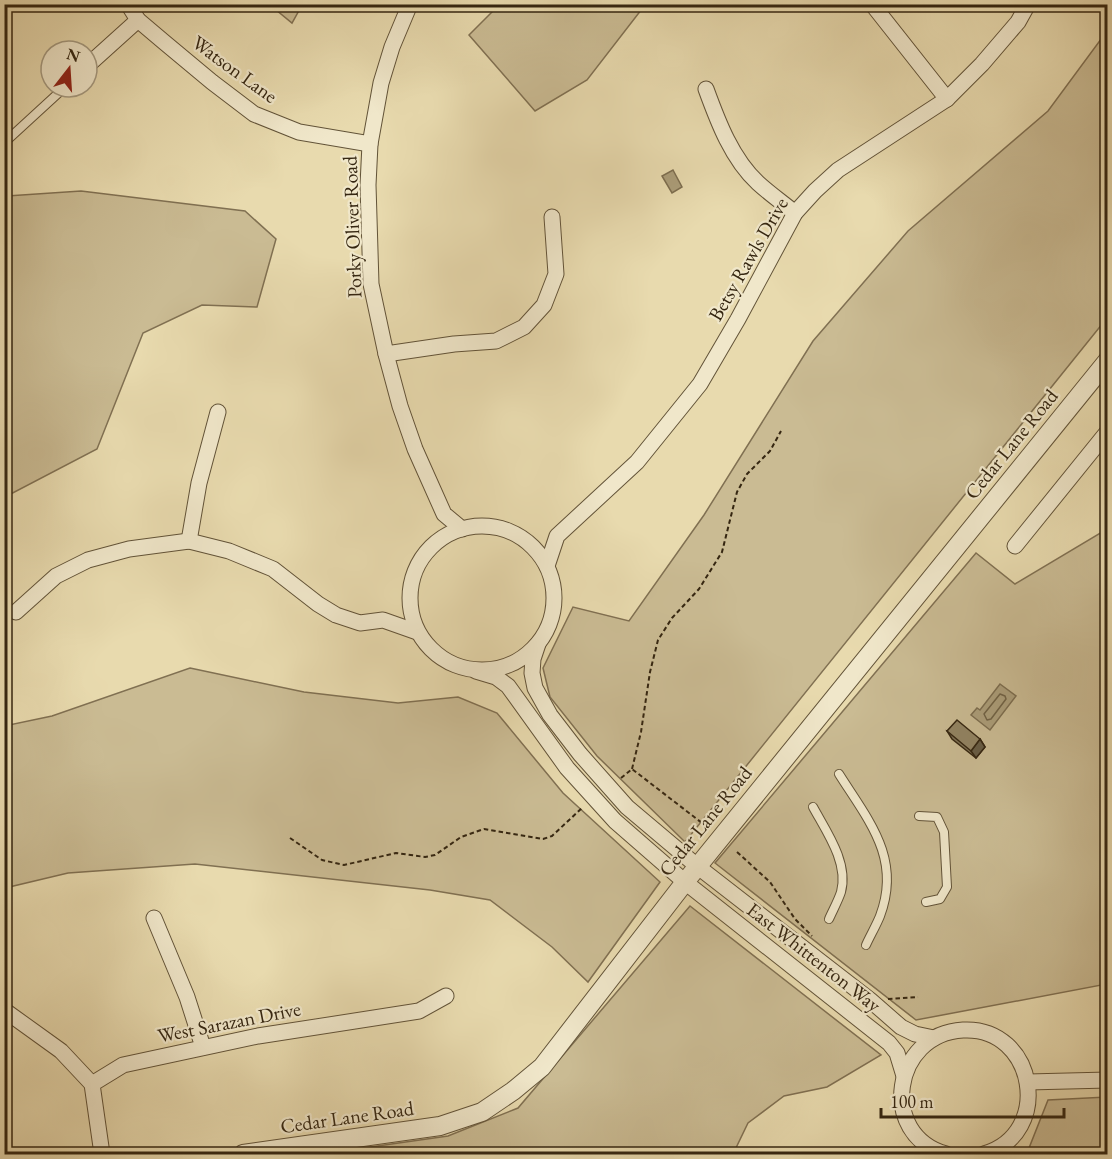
<svg xmlns="http://www.w3.org/2000/svg" width="1112" height="1159" font-family="'EB Garamond',serif">
	<rect width="100%" height="100%" fill="#e8daae"/>
	<filter id="stains"><feTurbulence type="fractalNoise" baseFrequency=".00333" numOctaves="4"/><feColorMatrix values="0 0 0 0 .2 0 0 0 0 .09 0 0 0 0 .02 0 0 0 .5 -.17"/></filter>
	<radialGradient id="worn" r=".72"><stop offset=".6" stop-color="#630" stop-opacity="0"/><stop offset="1" stop-color="#630" stop-opacity=".3"/></radialGradient>
	<!-- green -->
	<g fill="#cabb93" stroke="#807052" stroke-width="1.5">
		<path d="M500,4H645V5L587,80L535,111L469,35Z"/>
		<path d="M270,5L302,4V5L292,23Z"/>
		<path d="M1107,31V318L685,842L597,756L550,697L543,668L573,607L629,621L704,515L813,341L908,231L1048,111Z"/>
		<path d="M81,191L245,211L276,239L257,307L202,305L143,333L97,449L5,497V194L7,196Z"/>
		<path d="M1107,529V984L916,1020L715,863L976,553L1015,584Z"/>
		<path d="M190,668L304,692L398,703L458,697L497,713L563,793L660,882L588,982L552,947L490,900L430,890L195,864L68,873L5,888L4,726L52,716Z"/>
		<path d="M690,906L881,1055L827,1087L784,1096L748,1123L733,1154H321L448,1136L518,1108Z"/>
		<path d="M1107,1097V1154H1024L1029,1148L1048,1100Z"/>
	</g>
	<!-- water -->
	<g fill="#ab9d79" stroke="#7c6d4f" stroke-width="1.5">
		<path d="M673,170L682,187L672,193L662,176Z"/>
		<path d="M1000,684L1016,696L990,730L971,715L977,708L980,710Z"/>
	</g>
	<g fill="none" stroke-linecap="round" stroke-linejoin="round">
		<!-- shore -->
		<path stroke="#706245" stroke-width="1.5" d="M1000,694L1005,696L1006,699L991,719L987,720L984,714Z"/>
		<!-- service casing -->
		<g stroke="#625338" stroke-width="10">
			<g id="service">
				<path d="M4,143L65,87"/>
				<path d="M839,774C868,820 902,858 880,916C876,926 870,936 866,945"/>
				<path d="M813,807C826,831 849,863 841,892C838,901 833,910 829,919"/>
				<path d="M919,816L937,817L944,832L947,887L940,899L926,902"/>
			</g>
		</g>
		<!-- minor casing -->
		<g stroke="#625338" stroke-width="17">
			<g id="minor">
				<path d="M128,4L138,20L164,42L212,82L254,114L299,132L370,144"/>
				<path d="M410,4L392,47L381,83L370,144L368,185L371,284L386,354L400,406L415,449L444,514L462,529"/>
				<path d="M872,4L947,99"/>
				<path d="M87,66L138,20"/>
				<path d="M706,89C718,122 732,159 758,183C770,194 783,203 795,213"/>
				<path d="M386,354L454,344L496,341L524,327L544,305L556,274L552,217"/>
				<circle cx="482" cy="598" r="72"/>
				<path d="M189,541L199,483L218,412"/>
				<path d="M1015,546L1108,431"/>
				<path d="M547,566L557,536L637,462L700,384L738,319L795,213L815,191L838,170L947,99L982,64L1018,22L1028,4"/>
				<path d="M16,612L56,576L88,560L129,549L189,541L229,551L273,569L318,604L336,615L360,623L383,620L417,632"/>
				<path d="M538,644L533,659L532,673L535,688L550,715L580,754L627,807L697,866L870,1000L901,1027L915,1034L934,1038"/>
				<path d="M476,671L496,677L508,686L567,768L615,821L685,882L889,1043L897,1053L904,1076"/>
				<path d="M154,918L187,997L203,1047"/>
				<path d="M4,1010L61,1051L92,1084"/>
				<path d="M1028,1082L1108,1080"/>
				<path d="M102,1154L92,1084L123,1065L258,1036L419,1011L446,996"/>
				<path d="M946,1154C878,1135 892,1034 963,1030C1036,1026 1054,1134 984,1154"/>
			</g>
		</g>
		<!-- tertiary casing -->
		<g stroke="#625338" stroke-width="20">
			<path id="tertiary" d="M243,1154L440,1126L482,1112L513,1091L542,1067L685,882L1108,360"/>
		</g>
		<!-- path -->
		<g stroke="#352611" stroke-width="2" stroke-dasharray="4.5 3" stroke-linecap="butt">
			<path d="M632,769L641,732L650,672L658,640L672,618L699,589L722,552L737,492L747,474L770,451L781,431"/>
			<path d="M621,778L632,769L702,823"/>
			<path d="M290,838L322,860L344,865L396,853L425,857L435,855L461,837L484,829L543,839L552,836L583,807"/>
			<path d="M737,852L770,882L795,919L812,936"/>
			<path d="M888,999L918,997"/>
		</g>
		<!-- service -->
		<use href="#service" stroke="#f0e7ca" stroke-width="8"/>
		<!-- minor -->
		<use href="#minor" stroke="#f0e7ca" stroke-width="15"/>
		<!-- tertiary -->
		<use href="#tertiary" stroke="#f0e7ca" stroke-width="18"/>
	</g>
	<!-- wall -->
	<path fill="#7e7255" stroke="#352611" stroke-width="1.5" d="M947,731L980,739L985,747L976,758L952,739Z"/>
	<!-- shaded-wall -->
	<path fill="#665c45" stroke="#352611" stroke-width="1.5" d="M980,739L985,747L976,758L971,751Z"/>
	<!-- building -->
	<path fill="#928463" stroke="#352611" stroke-width="1.5" d="M957,720L980,739L971,751L947,731Z"/>
	<g text-anchor="middle" dominant-baseline="central" stroke-width="4.5" stroke-linejoin="round" paint-order="stroke">
		<!-- street labels -->
		<g font-size="20" fill="#352611" stroke="#f0e7ca">
			<text transform="translate(235 69) rotate(36)">Watson Lane</text>
			<text transform="translate(352 227) rotate(-92)">Porky Oliver Road</text>
			<text transform="translate(748 259) rotate(-60)">Betsy Rawls Drive</text>
			<text transform="translate(1011 444) rotate(-51)">Cedar Lane Road</text>
			<text transform="translate(705 821) rotate(-51)">Cedar Lane Road</text>
			<text transform="translate(814 957) rotate(38)">East Whittenton Way</text>
			<text transform="translate(229 1022) rotate(-11)">West Sarazan Drive</text>
			<text transform="translate(347 1117) rotate(-8)">Cedar Lane Road</text>
		</g>
	</g>
	<!-- margin -->
	<rect width="1112" height="1159" fill="none" stroke="#e8daae" stroke-width="24"/>
	<rect x="6" y="6" width="1100" height="1147" fill="none" stroke="#352611" stroke-width="3"/>
	<rect x="12" y="12" width="1088" height="1135" fill="none" stroke="#352611" stroke-width="1.5"/>
	<!-- north arrow -->
	<g transform="translate(69 69) rotate(17)"><circle r="28" fill="#f0e7ca" stroke="#a59a80" stroke-width="1.5"/>
	<path d="M0-4.5L10 22L0 15L-10 22Z" fill="#8f2418"/>
	<text y="-9" font-size="16" font-weight="bold" text-anchor="middle" fill="#352611">N</text>
	</g>
	<!-- scale -->
	<path d="M881 1108v9h183v-9" fill="none" stroke="#352611" stroke-width="3"/>
	<text x="890" y="1108" font-size="18" fill="#352611" stroke="#f0e7ca" stroke-width="4.5" paint-order="stroke">100 m</text>
	<rect width="100%" height="100%" filter="url(#stains)"/>
	<rect width="100%" height="100%" fill="url(#worn)"/>
</svg>
